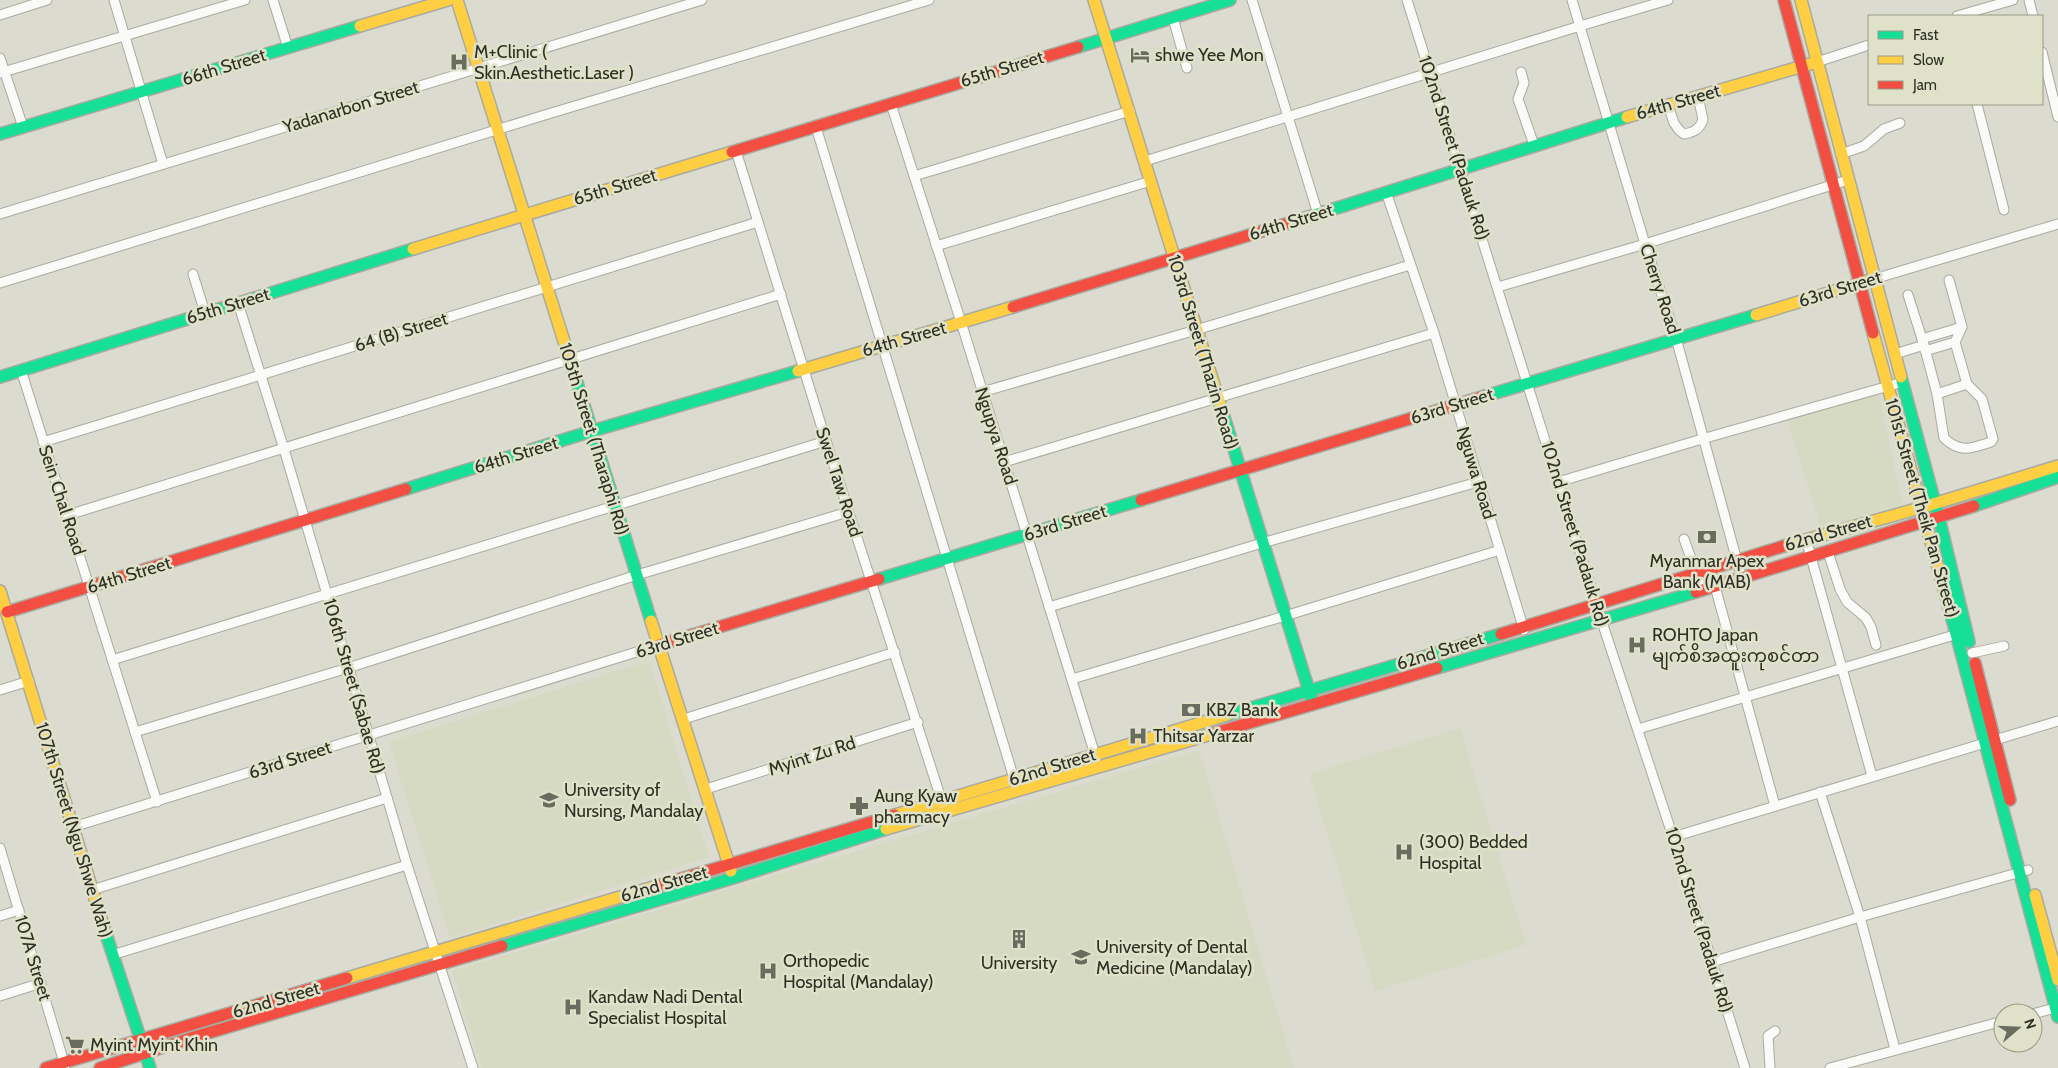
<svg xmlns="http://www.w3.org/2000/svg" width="2058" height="1068" font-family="Cabin,'Noto Sans Myanmar',sans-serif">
	<rect width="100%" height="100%" fill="#dbdccf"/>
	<!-- built -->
	<g fill="#d7dac2">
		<path d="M1878,393L1903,504L1821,528L1787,419Z"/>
		<path d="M649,661L709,857L450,938L389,742Z"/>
		<path d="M1460,728L1526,945L1375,991L1309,774Z"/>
		<path d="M1199,750L1294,1068H482L452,971Z"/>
	</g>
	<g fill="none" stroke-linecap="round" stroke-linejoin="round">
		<!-- street casing -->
		<g stroke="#a9aaa0" stroke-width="11">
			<g id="street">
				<path d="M114,0L163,164"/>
				<path d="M273,0L288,48"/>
				<path d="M1252,0L1318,214"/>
				<path d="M1407,0L1601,619L1673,837L1745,1068"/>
				<path d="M1572,0L1645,244L1676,338L1742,579"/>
				<path d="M2029,0L2033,16"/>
				<path d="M0,15L47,0"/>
				<path d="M1957,16L2013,0"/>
				<path d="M1173,18L1187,68"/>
				<path d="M2042,52L2058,117"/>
				<path d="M0,58L23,127"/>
				<path d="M1817,62L1869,45"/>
				<path d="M1521,72L1524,83L1518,99L1534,145"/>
				<path d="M0,73L245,0"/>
				<path d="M891,104L961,322L1096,758"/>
				<path d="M1977,104L2004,210"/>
				<path d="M1668,105L1674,123L1679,130L1684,134C1694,132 1699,130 1703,120L1698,96"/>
				<path d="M816,127L1015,782"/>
				<path d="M736,151L826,441L943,805"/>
				<path d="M1841,154L1864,146L1884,129L1900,123"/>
				<path d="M1145,161L1580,26L1668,0"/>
				<path d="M914,176L1130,111"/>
				<path d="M1386,192L1434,333L1524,630"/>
				<path d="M0,214L702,0"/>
				<path d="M936,246L1151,181"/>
				<path d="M193,274L205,313"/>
				<path d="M1874,279L2058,224"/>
				<path d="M0,283L548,114L929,0"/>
				<path d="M1498,287L1645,244L1848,180"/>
				<path d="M238,303L284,449L407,865L473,1068"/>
				<path d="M1922,339L1962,327"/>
				<path d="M1924,345L1937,394L1944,438C1961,454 1972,448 1991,442L1993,439L1982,399L1967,384L1955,342L1962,327L1949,280"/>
				<path d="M1925,351L1955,342"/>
				<path d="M1895,354L1924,345L1908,295"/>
				<path d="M21,370L157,802"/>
				<path d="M982,392L1196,330L1410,265"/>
				<path d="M1937,394L1967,384"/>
				<path d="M43,442L758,222"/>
				<path d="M1004,462L1434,333"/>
				<path d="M1558,482L1702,439L1903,382"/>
				<path d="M68,515L781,294"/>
				<path d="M1684,539L1702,589"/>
				<path d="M1806,539L1872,776"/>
				<path d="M1828,552L1840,589L1847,602L1866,618L1871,627L1876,645"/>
				<path d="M1710,568L1775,806"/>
				<path d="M1049,607L1262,543L1478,482"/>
				<path d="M1972,653L2004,646"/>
				<path d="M112,660L826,441"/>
				<path d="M1072,679L1285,616L1500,550"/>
				<path d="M0,690L29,681"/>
				<path d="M684,719L895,652"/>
				<path d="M1638,729L1961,633"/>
				<path d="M135,732L348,668L637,575L848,512"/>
				<path d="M706,789L918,722"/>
				<path d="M1820,792L1860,917L1895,1049"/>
				<path d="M73,827L659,645"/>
				<path d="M1673,837L2058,721"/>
				<path d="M0,848L65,1066"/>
				<path d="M92,890L387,798"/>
				<path d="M0,916L19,910"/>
				<path d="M112,955L407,865"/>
				<path d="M1712,962L1860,917L2028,870"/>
				<path d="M0,996L41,983"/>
				<path d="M2033,1014L2058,1007"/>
				<path d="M1770,1068L1768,1036L1775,1031"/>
				<path d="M1830,1068L2003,1021"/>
			</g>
		</g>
		<!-- fast casing -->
		<g stroke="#a9aaa0" stroke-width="14">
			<g id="fast">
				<path d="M1078,47L1230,0"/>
				<path d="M0,134L360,26"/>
				<path d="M1289,223L1627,117"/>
				<path d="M573,370L651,621"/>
				<path d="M0,377L413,249"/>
				<path d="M1901,377L1939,518L1969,642"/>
				<path d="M1482,397L1756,315"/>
				<path d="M1220,404L1311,697"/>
				<path d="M406,489L592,431L798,371"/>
				<path d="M1974,506L2058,477"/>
				<path d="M879,579L1141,500"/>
				<path d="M1950,611L2058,1017"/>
				<path d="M1437,668L1696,592"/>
				<path d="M1227,715L1501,634"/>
				<path d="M104,928L150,1068"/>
				<path d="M502,946L733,878L886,829"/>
			</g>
		</g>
		<!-- slow casing -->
		<g stroke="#a9aaa0" stroke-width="14">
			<g id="slow">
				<path d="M457,0L573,370"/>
				<path d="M1094,0L1220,404"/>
				<path d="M1801,0L1901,377"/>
				<path d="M360,26L448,0"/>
				<path d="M1627,117L1817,62"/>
				<path d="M413,249L732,152"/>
				<path d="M1756,315L1874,279"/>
				<path d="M1873,333L1950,611"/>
				<path d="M798,371L1013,307"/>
				<path d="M1784,546L1920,508L2058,466"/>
				<path d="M0,591L104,928"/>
				<path d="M651,621L731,871"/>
				<path d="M895,815L1227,715"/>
				<path d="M886,829L1215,733"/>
				<path d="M2035,895L2058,980"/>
				<path d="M347,978L657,886"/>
			</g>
		</g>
		<!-- jam casing -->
		<g stroke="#a9aaa0" stroke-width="14">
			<g id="jam">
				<path d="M1784,0L1873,333"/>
				<path d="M732,152L1078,47"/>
				<path d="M1013,307L1289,223"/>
				<path d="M1141,500L1482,397"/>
				<path d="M1696,592L1974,506"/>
				<path d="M7,612L406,489"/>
				<path d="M1501,634L1784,546"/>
				<path d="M659,645L879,579"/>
				<path d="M1975,663L2010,800"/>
				<path d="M1215,733L1437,668"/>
				<path d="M657,886L895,815"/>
				<path d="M46,1068L347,978"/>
				<path d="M100,1068L191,1038L502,946"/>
			</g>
		</g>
		<!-- street -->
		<use href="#street" stroke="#fafaf8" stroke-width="9"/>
		<!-- fast -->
		<use href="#fast" stroke="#16e098" stroke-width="11"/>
		<!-- slow -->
		<use href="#slow" stroke="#ffcf43" stroke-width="11"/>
		<!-- jam -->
		<use href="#jam" stroke="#f24e42" stroke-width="11"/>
	</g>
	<!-- icons -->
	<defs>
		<g id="hotel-bare" transform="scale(1.5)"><path d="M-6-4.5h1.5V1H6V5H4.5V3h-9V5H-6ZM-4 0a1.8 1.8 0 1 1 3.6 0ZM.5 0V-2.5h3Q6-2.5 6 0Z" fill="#6b6c60" stroke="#dfe2c9" stroke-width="2.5" paint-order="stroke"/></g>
		<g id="hospital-bare" transform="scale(1.5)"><path d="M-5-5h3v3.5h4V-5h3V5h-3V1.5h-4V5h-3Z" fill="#6b6c60" stroke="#dfe2c9" stroke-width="2.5" paint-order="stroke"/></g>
		<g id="bank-bare" transform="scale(1.5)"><path d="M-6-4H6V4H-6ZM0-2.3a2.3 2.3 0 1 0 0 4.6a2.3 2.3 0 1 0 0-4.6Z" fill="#6b6c60" stroke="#dfe2c9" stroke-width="2.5" paint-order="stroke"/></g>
		<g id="university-bare" transform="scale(1.5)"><path d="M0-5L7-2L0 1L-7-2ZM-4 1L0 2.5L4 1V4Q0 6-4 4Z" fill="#6b6c60" stroke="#dfe2c9" stroke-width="2.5" paint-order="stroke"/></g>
		<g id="pharmacy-bare" transform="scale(1.5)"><path d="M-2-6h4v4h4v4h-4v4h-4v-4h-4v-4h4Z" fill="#6b6c60" stroke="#dfe2c9" stroke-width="2.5" paint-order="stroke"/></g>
		<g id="building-bare" transform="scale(1.5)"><path d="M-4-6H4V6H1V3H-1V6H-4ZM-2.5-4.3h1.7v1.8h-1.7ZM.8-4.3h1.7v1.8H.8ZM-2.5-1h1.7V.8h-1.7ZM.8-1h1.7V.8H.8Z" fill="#6b6c60" stroke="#dfe2c9" stroke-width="2.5" paint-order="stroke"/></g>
		<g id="supermarket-bare" transform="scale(1.5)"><path d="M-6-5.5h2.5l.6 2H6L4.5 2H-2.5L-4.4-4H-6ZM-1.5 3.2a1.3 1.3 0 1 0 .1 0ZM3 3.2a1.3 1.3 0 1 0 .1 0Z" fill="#6b6c60" stroke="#dfe2c9" stroke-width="2.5" paint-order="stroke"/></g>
	</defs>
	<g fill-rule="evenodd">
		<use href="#hotel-bare" x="1140" y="55"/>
		<use href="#hospital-bare" x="459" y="62"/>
		<use href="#bank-bare" x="1707" y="537"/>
		<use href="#hospital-bare" x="1637" y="645"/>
		<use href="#bank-bare" x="1191" y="710"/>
		<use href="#hospital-bare" x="1138" y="736"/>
		<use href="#university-bare" x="549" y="800"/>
		<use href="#pharmacy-bare" x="859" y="806"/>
		<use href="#hospital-bare" x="1404" y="852"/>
		<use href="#building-bare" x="1019" y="939"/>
		<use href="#university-bare" x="1081" y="957"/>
		<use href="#hospital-bare" x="768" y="971"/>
		<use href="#hospital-bare" x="573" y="1007"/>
		<use href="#supermarket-bare" x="75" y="1045"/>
	</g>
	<g text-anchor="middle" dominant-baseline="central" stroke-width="5" stroke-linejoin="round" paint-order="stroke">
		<!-- poi labels -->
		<g font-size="18" fill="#2e2f25" stroke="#dfe2c9" text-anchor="start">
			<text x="474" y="52">M+Clinic (<tspan x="474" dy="21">Skin.Aesthetic.Laser )</tspan></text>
			<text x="1155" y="55">shwe Yee Mon</text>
			<text x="1707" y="561" text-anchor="middle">Myanmar Apex<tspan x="1707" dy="21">Bank (MAB)</tspan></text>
			<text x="1652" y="635">ROHTO Japan<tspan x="1652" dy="21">မျက်စိအထူးကုစင်တာ</tspan></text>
			<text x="1206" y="710">KBZ Bank</text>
			<text x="1153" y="736">Thitsar Yarzar</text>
			<text x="564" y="790">University of<tspan x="564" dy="21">Nursing, Mandalay</tspan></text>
			<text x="874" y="796">Aung Kyaw<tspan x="874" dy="21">pharmacy</tspan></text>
			<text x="1419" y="842">(300) Bedded<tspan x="1419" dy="21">Hospital</tspan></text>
			<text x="1096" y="947">University of Dental<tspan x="1096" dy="21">Medicine (Mandalay)</tspan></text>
			<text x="783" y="961">Orthopedic<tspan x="783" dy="21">Hospital (Mandalay)</tspan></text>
			<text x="1019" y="963" text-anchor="middle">University</text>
			<text x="588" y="997">Kandaw Nadi Dental<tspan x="588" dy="21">Specialist Hospital</tspan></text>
			<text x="90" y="1045">Myint Myint Khin</text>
		</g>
		<!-- street labels -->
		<g font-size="18" fill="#2e2f25" stroke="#dfe2c9">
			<text transform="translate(224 67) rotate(-17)">66th Street</text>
			<text transform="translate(1002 69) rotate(-17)">65th Street</text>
			<text transform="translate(1678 102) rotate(-16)">64th Street</text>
			<text transform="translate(351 107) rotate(-17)">Yadanarbon Street</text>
			<text transform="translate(1454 148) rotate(72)">102nd Street (Padauk Rd)</text>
			<text transform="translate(615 187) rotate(-17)">65th Street</text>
			<text transform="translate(1291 222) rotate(-17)">64th Street</text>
			<text transform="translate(1660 289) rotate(72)">Cherry Road</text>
			<text transform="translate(1840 289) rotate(-17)">63rd Street</text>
			<text transform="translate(228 306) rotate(-17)">65th Street</text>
			<text transform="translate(401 332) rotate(-17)">64 (B) Street</text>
			<text transform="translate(904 339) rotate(-16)">64th Street</text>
			<text transform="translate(1203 352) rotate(73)">103rd Street (Thazin Road)</text>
			<text transform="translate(1452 406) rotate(-17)">63rd Street</text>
			<text transform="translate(996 436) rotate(72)">Ngupya Road</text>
			<text transform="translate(594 439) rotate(73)">105th Street (Tharaphi Rd)</text>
			<text transform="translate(516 455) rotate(-17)">64th Street</text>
			<text transform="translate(1476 473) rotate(73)">Nguwa Road</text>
			<text transform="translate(839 482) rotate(72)">Swel Taw Road</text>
			<text transform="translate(62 500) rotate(72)">Sein Chal Road</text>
			<text transform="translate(1922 508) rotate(74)">101st Street (Theik Pan Street)</text>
			<text transform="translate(1065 523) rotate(-17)">63rd Street</text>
			<text transform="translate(1828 533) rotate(-16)">62nd Street</text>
			<text transform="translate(1575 534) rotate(73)">102nd Street (Padauk Rd)</text>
			<text transform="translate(129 575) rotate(-17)">64th Street</text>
			<text transform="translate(677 640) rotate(-17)">63rd Street</text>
			<text transform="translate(1440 651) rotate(-17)">62nd Street</text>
			<text transform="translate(354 686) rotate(74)">106th Street (Sabae Rd)</text>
			<text transform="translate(812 756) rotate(-18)">Myint Zu Rd</text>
			<text transform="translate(290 760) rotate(-18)">63rd Street</text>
			<text transform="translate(1052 767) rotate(-17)">62nd Street</text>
			<text transform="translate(74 830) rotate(73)">107th Street (Ngu Shwe Wah)</text>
			<text transform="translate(664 884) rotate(-16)">62nd Street</text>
			<text transform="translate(1699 920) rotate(73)">102nd Street (Padauk Rd)</text>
			<text transform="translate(33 958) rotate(73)">107A Street</text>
			<text transform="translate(276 1000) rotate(-16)">62nd Street</text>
		</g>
	</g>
	<!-- legend -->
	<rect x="1868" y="15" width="175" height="90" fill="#dfe2c9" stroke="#989a87"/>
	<rect x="1878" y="31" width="25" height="8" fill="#16e098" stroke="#989a87"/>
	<text x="1913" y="40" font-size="15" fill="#2e2f25">Fast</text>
	<rect x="1878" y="56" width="25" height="8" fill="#ffcf43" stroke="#989a87"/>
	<text x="1913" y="65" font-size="15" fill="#2e2f25">Slow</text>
	<rect x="1878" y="81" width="25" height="8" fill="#f24e42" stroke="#989a87"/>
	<text x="1913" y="90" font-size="15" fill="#2e2f25">Jam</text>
	<!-- north arrow -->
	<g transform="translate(2018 1028) rotate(71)"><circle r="24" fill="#dfe2c9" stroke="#989a87"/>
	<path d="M0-4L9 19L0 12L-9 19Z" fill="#6b6c60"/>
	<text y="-8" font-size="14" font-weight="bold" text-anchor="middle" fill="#2e2f25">N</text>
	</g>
</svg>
